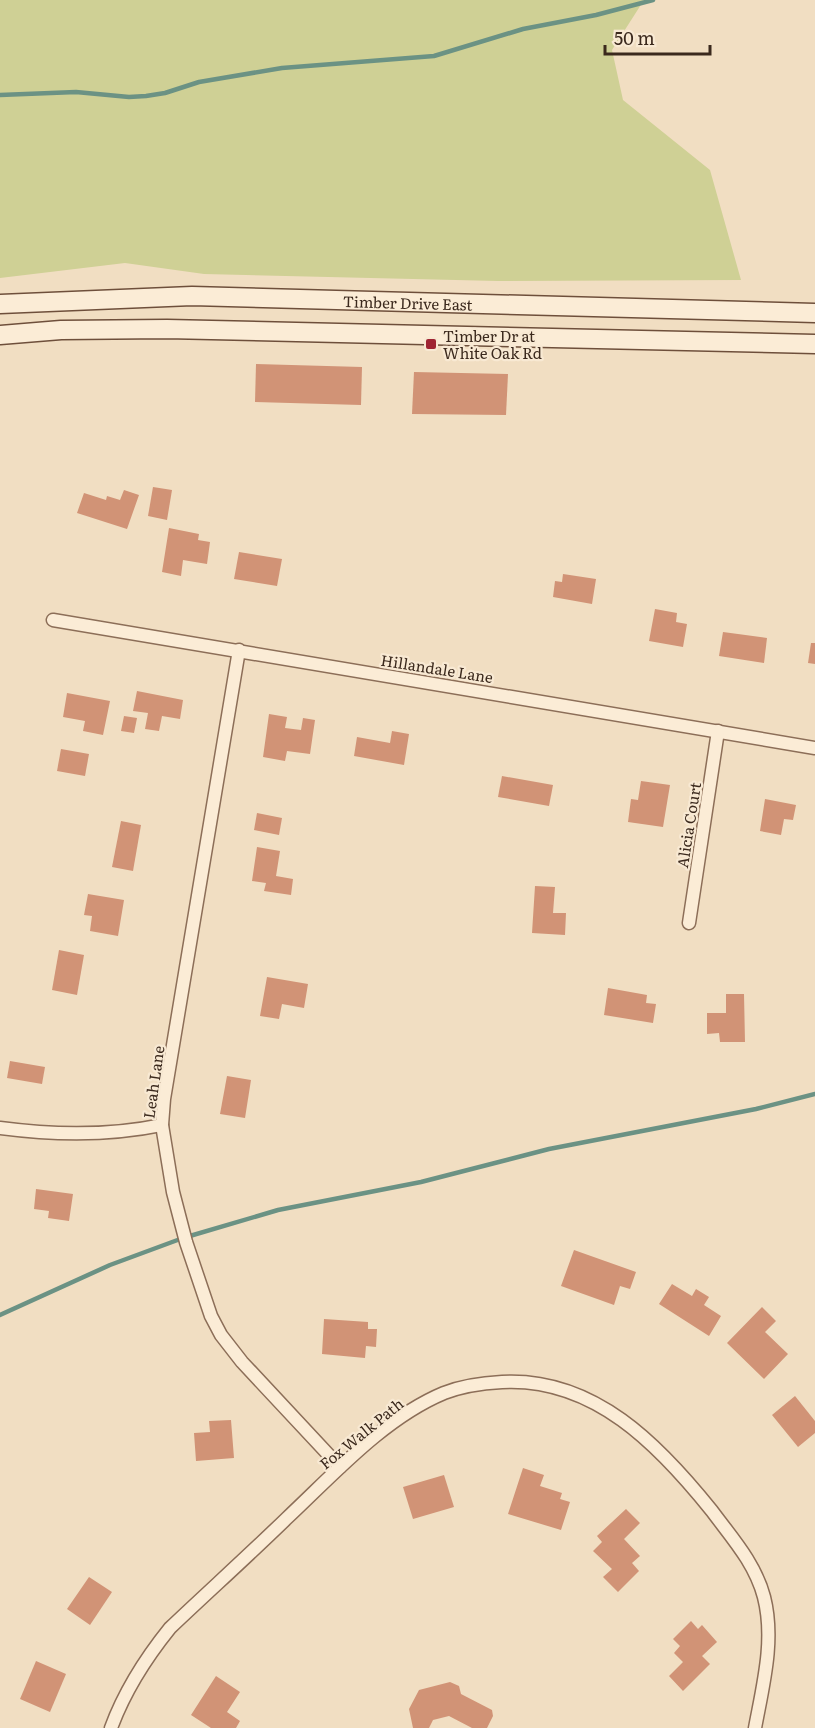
<svg xmlns="http://www.w3.org/2000/svg" width="815" height="1728" font-family="Literata,serif">
	<rect width="100%" height="100%" fill="#f1dec2"/>
	<!-- green -->
	<path fill="#cfd095" d="M0,0H644L612,50L623,100L710,170L741,280L498,281L204,274L125,263L0,278Z"/>
	<g fill="none" stroke-linecap="round" stroke-linejoin="round">
		<!-- stream -->
		<g stroke="#6b9284" stroke-width="4.5">
			<path d="M0,95L76,92L129,97L146,96L165,93L199,82L282,68L434,56L523,29L596,15L653,0"/>
			<path d="M0,1315L110,1265L183,1238L278,1210L421,1182L549,1149L756,1109L815,1094"/>
		</g>
	</g>
	<!-- building -->
	<g fill="#d19376">
		<path d="M256,364L362,367L361,405L255,402Z"/>
		<path d="M414,372L508,374L506,415L412,414Z"/>
		<path d="M153,487L172,490L167,520L148,516Z"/>
		<path d="M124,490L139,495L127,529L77,513L84,493L106,500L107,496L120,500Z"/>
		<path d="M169,528L199,534L198,540L210,542L207,564L183,560L181,576L162,572Z"/>
		<path d="M239,552L282,559L277,586L234,579Z"/>
		<path d="M563,574L596,579L592,604L553,597L555,581L562,582Z"/>
		<path d="M655,609L677,613L676,622L687,624L683,647L649,641Z"/>
		<path d="M723,632L767,638L764,663L719,656Z"/>
		<path d="M811,643H815V664L808,663Z"/>
		<path d="M137,691L183,700L180,719L162,716L159,731L145,729L148,713L133,711Z"/>
		<path d="M67,693L110,701L103,735L83,731L85,721L63,717Z"/>
		<path d="M269,714L287,717L285,728L301,730L303,718L315,720L310,754L287,751L285,761L263,757Z"/>
		<path d="M124,716L137,718L134,733L121,731Z"/>
		<path d="M392,731L409,734L404,765L354,756L357,737L390,743Z"/>
		<path d="M61,749L89,754L85,776L57,771Z"/>
		<path d="M502,776L553,785L549,806L498,797Z"/>
		<path d="M641,781L670,785L663,827L628,822L631,799L638,800Z"/>
		<path d="M765,799L796,805L793,820L784,819L781,835L760,831Z"/>
		<path d="M257,813L282,818L279,835L254,830Z"/>
		<path d="M121,821L141,825L133,871L112,867Z"/>
		<path d="M257,847L280,851L276,876L293,879L291,895L264,891L266,883L252,881Z"/>
		<path d="M535,886L555,887L553,913H566L565,935L532,933Z"/>
		<path d="M88,894L124,900L118,936L90,931L92,916L84,915Z"/>
		<path d="M59,950L84,955L77,995L52,990Z"/>
		<path d="M267,977L308,984L304,1008L282,1004L279,1019L260,1016Z"/>
		<path d="M608,988L647,995L646,1003L656,1004L653,1023L604,1015Z"/>
		<path d="M726,994H744L745,1042H720L719,1033L707,1034V1013H726Z"/>
		<path d="M10,1061L45,1067L42,1084L7,1078Z"/>
		<path d="M227,1076L251,1080L245,1118L220,1114Z"/>
		<path d="M36,1189L73,1194L69,1221L48,1218L49,1211L34,1209Z"/>
		<path d="M574,1250L636,1272L630,1289L620,1286L614,1305L561,1286Z"/>
		<path d="M672,1284L692,1296L696,1289L709,1297L704,1305L721,1316L709,1336L659,1304Z"/>
		<path d="M762,1307L776,1321L765,1332L788,1354L764,1379L727,1343Z"/>
		<path d="M324,1319L368,1322V1329H377L376,1347L366,1346L365,1358L322,1354Z"/>
		<path d="M795,1396L815,1421V1433L798,1447L772,1415Z"/>
		<path d="M231,1420L234,1458L196,1461L194,1433L210,1432L209,1421Z"/>
		<path d="M523,1468L544,1475L540,1486L562,1493L560,1499L570,1502L561,1530L508,1514Z"/>
		<path d="M444,1475L454,1507L413,1519L403,1487Z"/>
		<path d="M626,1509L640,1523L624,1539L640,1556L632,1563L639,1571L618,1592L603,1577L612,1569L593,1551L602,1542L597,1536Z"/>
		<path d="M89,1577L112,1592L90,1625L67,1609Z"/>
		<path d="M691,1621L698,1629L702,1625L717,1642L702,1656L710,1664L683,1691L669,1676L683,1662L674,1653L680,1646L673,1639Z"/>
		<path d="M36,1661L66,1674L50,1712L20,1699Z"/>
		<path d="M216,1676L240,1692L227,1712L240,1721L236,1728H211L191,1715Z"/>
		<path d="M450,1682L459,1686L461,1694L492,1710L493,1716L487,1728H472L449,1716L433,1720L429,1728H413L409,1709L419,1690Z"/>
	</g>
	<g fill="none" stroke-linecap="round" stroke-linejoin="round">
		<!-- minor casing -->
		<g stroke="#8c6e58" stroke-width="15">
			<g id="minor">
				<path d="M53,620L815,748"/>
				<path d="M239,650L164,1099L162,1125L173,1192L186,1242L211,1316L221,1335L242,1362L340,1467"/>
				<path d="M689,923L718,731"/>
				<path d="M0,1128C53,1135 109,1136 162,1125"/>
				<path d="M111,1728C125,1690 145,1659 170,1628C209,1591 249,1555 287,1518C334,1474 384,1418 444,1393C462,1386 483,1383 502,1382C594,1377 659,1445 712,1511C732,1538 755,1563 764,1597C775,1640 763,1685 755,1728"/>
			</g>
		</g>
		<!-- secondary casing -->
		<g stroke="#6e4f3b" stroke-width="21">
			<g id="secondary">
				<path id="s1" d="M0,304L192,296L815,313"/>
				<path d="M0,335L61,330L167,329L815,344"/>
			</g>
		</g>
		<!-- minor -->
		<use href="#minor" stroke="#fbecd6" stroke-width="12"/>
		<!-- secondary -->
		<use href="#secondary" stroke="#fbecd6" stroke-width="18"/>
	</g>
	<!-- markers -->
	<rect fill="#9f2432" stroke="#f8e9d3" stroke-width="2" x="425" y="338" width="12" height="12" rx="3"/>
	<g text-anchor="middle" dominant-baseline="central" stroke-width="4.5" stroke-linejoin="round" paint-order="stroke">
		<!-- street labels -->
		<g font-size="15" fill="#3b291d" stroke="#f8e9d3">
			<text stroke="none"><textPath href="#s1" startOffset="408">Timber Drive East</textPath></text>
			<text transform="translate(437 668) rotate(9)">Hillandale Lane</text>
			<text transform="translate(688 825) rotate(-81)">Alicia Court</text>
			<text transform="translate(153 1082) rotate(-82)">Leah Lane</text>
			<text transform="translate(361 1433) rotate(-39)">Fox Walk Path</text>
		</g>
		<!-- poi labels -->
		<g font-size="15" fill="#3b291d" stroke="#f8e9d3" text-anchor="start">
			<text x="443" y="335">Timber Dr at<tspan x="443" dy="17">White Oak Rd</tspan></text>
		</g>
	</g>
	<!-- scale -->
	<path d="M605 45v9h105v-9" fill="none" stroke="#3b291d" stroke-width="3"/>
	<text x="614" y="45" font-size="18" fill="#3b291d" stroke="#f8e9d3" stroke-width="4.5" paint-order="stroke">50 m</text>
</svg>
